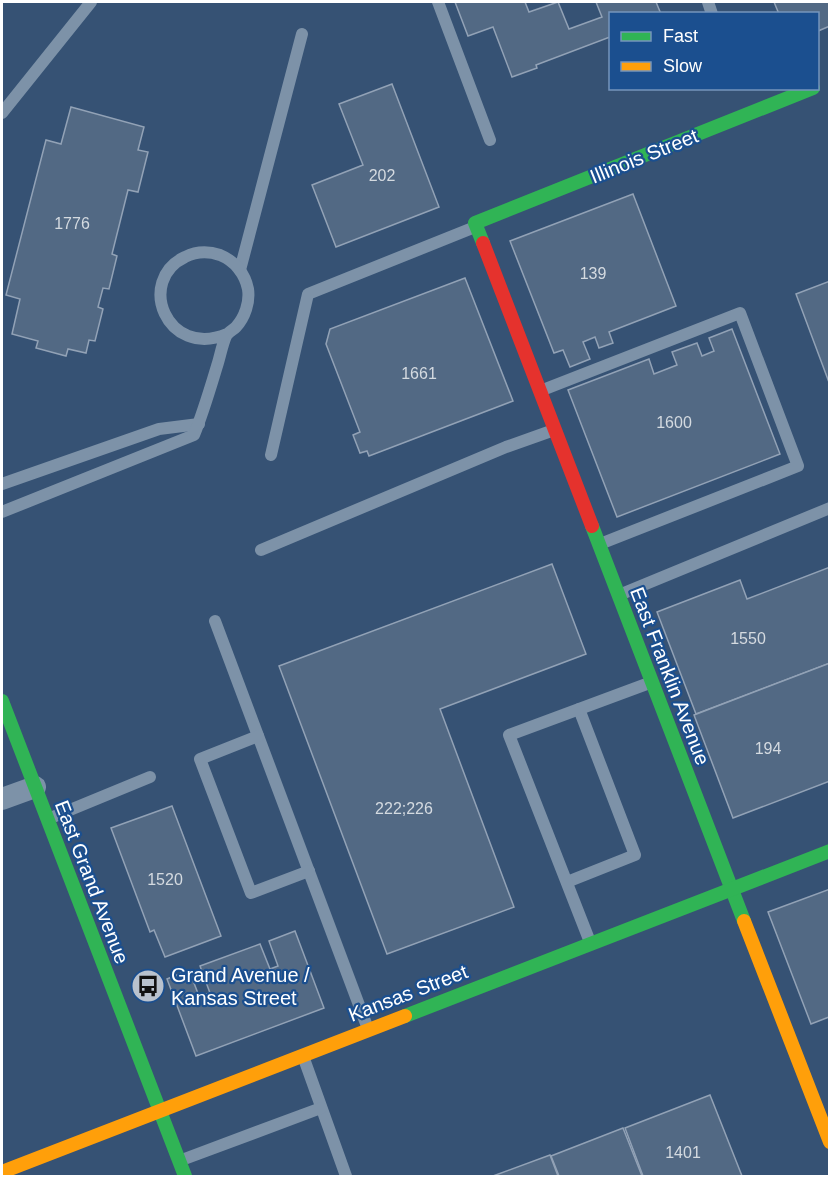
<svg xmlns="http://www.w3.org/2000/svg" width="831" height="1178" font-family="Helvetica,sans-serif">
	<rect width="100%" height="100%" fill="#365274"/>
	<!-- building -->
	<g fill="#526984" stroke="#92a2b6" stroke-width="1.5">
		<path d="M455,2H525L529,12L558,2L569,29L602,17L596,2H656L661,14H610V37L536,65L537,68L512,77L493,27L468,36Z"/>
		<path d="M774,2H830V26L818,31V14H779Z"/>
		<path d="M392,84L439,207L336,247L312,185L363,165L339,104Z"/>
		<path d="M71,107L144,127L138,150L148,152L138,192L128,190L112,254L117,256L109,289L103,288L98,307L103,309L95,341L89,340L86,353L68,349L66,356L36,348L38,341L12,334L20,299L6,295L46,140L61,144Z"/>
		<path d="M633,194L676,306L609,332L613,343L599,348L595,337L583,342L590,359L570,367L563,350L554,353L510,241Z"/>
		<path d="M465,278L513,401L369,456L367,451L360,453L353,435L360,432L326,344L330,329Z"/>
		<path d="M830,281V385L796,294Z"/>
		<path d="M732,329L780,454L617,517L568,390L649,359L654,374L677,365L672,352L697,343L702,356L714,351L709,338Z"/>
		<path d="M552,564L586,654L440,709L514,907L387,954L279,666Z"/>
		<path d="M830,567V663L696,714L657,612L740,580L747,599Z"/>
		<path d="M830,663V781L733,818L694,715Z"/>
		<path d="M172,806L221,936L165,957L154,930L150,932L111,828Z"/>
		<path d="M830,889V1019L829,1017L811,1024L768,912Z"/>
		<path d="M295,931L324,1008L196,1056L167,979L189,970L199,996L210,993L200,966L260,944L270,969L278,966L269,941Z"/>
		<path d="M710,1095L742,1176H643L625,1128Z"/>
		<path d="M623,1128L642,1176H559L551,1156Z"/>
		<path d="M550,1155L558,1176H493Z"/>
	</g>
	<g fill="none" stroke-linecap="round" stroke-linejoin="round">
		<!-- lane -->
		<g stroke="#7d92a8" stroke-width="12">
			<path d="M438,2L490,140"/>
			<path d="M708,2L712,14"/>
			<path d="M2,113L91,2"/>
			<path d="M240,270L302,34"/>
			<path d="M540,391L740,313L798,466L600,544"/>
			<path d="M271,455L308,294L475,227"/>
			<path d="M2,484L159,429L199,424"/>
			<path d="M2,512L194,435C203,413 210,389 217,366C220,357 222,345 226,336C228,332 233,330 236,327C245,317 250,302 248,289C245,274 235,261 220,255C208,251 197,251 185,257C136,280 166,359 227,334"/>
			<path d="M261,550L506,447L554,430"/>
			<path d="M619,595L830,508"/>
			<path d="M215,621L368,1029"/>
			<path d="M258,736L200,759L251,893L309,871"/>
			<path d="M48,819L150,777"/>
			<path d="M567,882L635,855L579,709"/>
			<path d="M590,942L509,735L652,682"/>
			<path d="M303,1056L346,1176"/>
			<path d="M179,1161L321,1108"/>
		</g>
		<!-- street -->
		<path stroke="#7d92a8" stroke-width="22" d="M2,799L35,787"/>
		<!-- fast -->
		<g stroke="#30b455" stroke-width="14">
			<path d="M483,243L475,223L813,88"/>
			<path d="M592,526L744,921"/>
			<path d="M2,701L185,1176"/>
			<path d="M405,1016L830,851"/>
		</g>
		<!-- slow -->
		<g stroke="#ff9f0a" stroke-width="14">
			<path d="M744,921L830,1142"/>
			<path d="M2,1172L405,1016"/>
		</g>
		<!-- jam -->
		<path stroke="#e5322d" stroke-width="14" d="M483,243L592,526"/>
	</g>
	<!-- icons -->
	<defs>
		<g id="bus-disc" transform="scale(1.725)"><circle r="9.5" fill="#b9c2ce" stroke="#1b4f8f"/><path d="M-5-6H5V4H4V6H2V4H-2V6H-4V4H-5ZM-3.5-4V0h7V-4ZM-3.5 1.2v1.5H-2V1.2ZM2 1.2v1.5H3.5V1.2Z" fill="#111"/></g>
	</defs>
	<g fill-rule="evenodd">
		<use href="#bus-disc" x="148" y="986"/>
	</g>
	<g text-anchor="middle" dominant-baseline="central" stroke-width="4.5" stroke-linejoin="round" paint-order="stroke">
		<!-- number labels -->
		<g font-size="16" fill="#d4dae0">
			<text x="382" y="175">202</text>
			<text x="72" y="223">1776</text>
			<text x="593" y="273">139</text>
			<text x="419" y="373">1661</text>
			<text x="674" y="422">1600</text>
			<text x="748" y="638">1550</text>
			<text x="768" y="748">194</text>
			<text x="404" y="808">222;226</text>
			<text x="165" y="879">1520</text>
			<text x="683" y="1152">1401</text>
		</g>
		<!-- street labels -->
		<g font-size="20" fill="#fff" stroke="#1b4f8f">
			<text transform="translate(644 156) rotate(-22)">Illinois Street</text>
			<text transform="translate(670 676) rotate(69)">East Franklin Avenue</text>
			<text transform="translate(92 882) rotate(69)">East Grand Avenue</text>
			<text transform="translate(408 993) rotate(-21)">Kansas Street</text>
		</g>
		<!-- poi labels -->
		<g font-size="20" fill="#fff" stroke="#1b4f8f" text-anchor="start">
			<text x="171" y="975">Grand Avenue /<tspan x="171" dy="23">Kansas Street</tspan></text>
		</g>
	</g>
	<!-- border -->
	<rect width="831" height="1178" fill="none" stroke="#ffffff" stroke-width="6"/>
	<!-- legend -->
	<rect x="609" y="12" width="210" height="78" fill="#1b4f8f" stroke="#7695bc" stroke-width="1.5"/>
	<rect x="621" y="32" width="30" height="9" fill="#30b455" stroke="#7695bc" stroke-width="1.5"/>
	<text x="663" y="42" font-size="18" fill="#ffffff">Fast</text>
	<rect x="621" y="62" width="30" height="9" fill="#ff9f0a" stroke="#7695bc" stroke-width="1.5"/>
	<text x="663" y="72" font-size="18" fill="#ffffff">Slow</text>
</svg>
